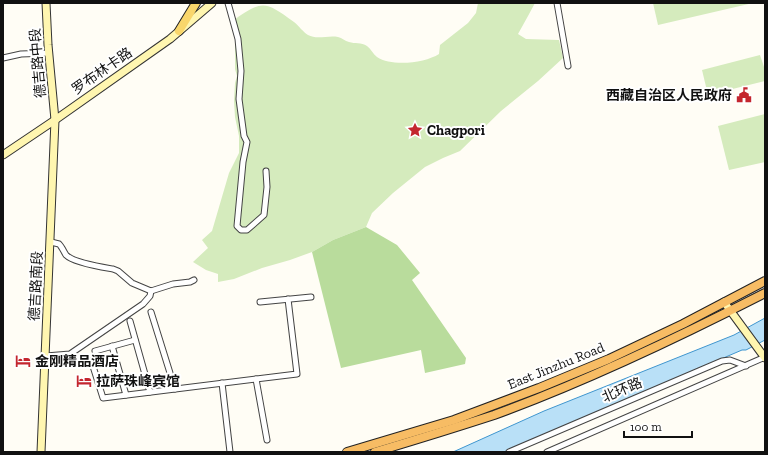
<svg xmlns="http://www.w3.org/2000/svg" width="768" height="455" font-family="'Zilla Slab','Noto Sans SC',serif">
	<rect width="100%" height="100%" fill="#fffdf5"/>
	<!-- green -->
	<g fill="#d5ebbd">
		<path d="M478,3H535L528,16L518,34L526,39L559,40L563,58L538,81L501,111L460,151L443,158L425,167L393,193L372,213L366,227L333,240L312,252L290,260L262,268L234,279L218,282V274L206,270L193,262L208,248L202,240L212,231L229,173L239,153V136L235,117L234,101L235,83L237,76L235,69V35L231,22C262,0 264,0 294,22C299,26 303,32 308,35C317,40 328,35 338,37C342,38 345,41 349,42C355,44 361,42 367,46C371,49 373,54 377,57C392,67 425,63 439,54L440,45L468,23L476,13Z"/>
		<path d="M653,3H753L658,25Z"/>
		<path d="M760,55L765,70V81L708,95L702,70Z"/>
		<path d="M765,114V162L729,170L718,126Z"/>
	</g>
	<!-- forest -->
	<path fill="#b9dc9c" d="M366,227L397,245L420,273L412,280L466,358L465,364L425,373L421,350L341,368L312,252L333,240Z"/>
	<!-- water -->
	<path fill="#b9e0f7" stroke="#3f96cf" d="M765,318V340L746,350H742L504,452H453L544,411L734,335Z"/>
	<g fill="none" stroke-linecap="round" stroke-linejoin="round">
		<!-- minor casing -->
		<g stroke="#444" stroke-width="7">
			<g id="minor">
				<path d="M228,3L238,39L241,71L239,99L244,136L247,142L243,162L237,226L241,230H247L264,215L267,187L266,171"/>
				<path d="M557,3L568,66"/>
				<path d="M3,58L21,54L49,53"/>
				<path d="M51,242L59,244C62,247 64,252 66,255C74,263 101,267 113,269L118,271L132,283L151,291L173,284L190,282L194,280"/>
				<path d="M260,302L311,297"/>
				<path d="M151,312L175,389"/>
				<path d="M130,321L150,392"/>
				<path d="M112,346L126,395"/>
				<path d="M95,351L135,340"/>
				<path d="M46,356L70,354L143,304L150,296L151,291"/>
				<path d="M91,360L103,398L297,374L288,299"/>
				<path d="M256,379L267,440"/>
				<path d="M222,383L230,452"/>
				<path d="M509,452L722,361L730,360L746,366"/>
				<path d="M547,452L765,357"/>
			</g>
		</g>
		<!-- secondary casing -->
		<g stroke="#333" stroke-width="9">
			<g id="secondary">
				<path d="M3,155L55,120L170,39L212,3"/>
				<path d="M724,302L765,358"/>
				<path d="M41,452L55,120L48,45L46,3"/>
			</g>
		</g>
		<!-- primary casing -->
		<g stroke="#222" stroke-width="10">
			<path id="primary" d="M179,31L196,3"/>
		</g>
		<!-- trunk casing -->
		<g stroke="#222" stroke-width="10">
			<g id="trunk">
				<path d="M347,452L454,420L539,388L609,359L683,324L765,281"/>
				<path d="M375,452C415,440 454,428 494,415C587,381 677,338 765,293"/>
			</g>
		</g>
		<!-- minor -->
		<use href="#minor" stroke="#fff" stroke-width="5"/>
		<!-- secondary -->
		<use href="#secondary" stroke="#fff6b0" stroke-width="7"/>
		<!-- primary -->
		<use href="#primary" stroke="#f9d66b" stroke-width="8"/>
		<!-- trunk -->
		<use href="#trunk" stroke="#f7bc64" stroke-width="8"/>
	</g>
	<!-- icons -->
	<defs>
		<g id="civic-bare" transform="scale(1.2)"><path d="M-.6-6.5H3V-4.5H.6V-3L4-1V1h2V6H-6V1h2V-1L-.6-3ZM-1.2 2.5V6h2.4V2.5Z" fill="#c4262e" stroke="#fff" stroke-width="2.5" paint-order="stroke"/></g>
		<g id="sight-bare" transform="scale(1.2)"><path d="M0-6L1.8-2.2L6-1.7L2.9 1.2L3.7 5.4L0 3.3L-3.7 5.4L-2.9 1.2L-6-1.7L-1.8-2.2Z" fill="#c4262e" stroke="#fff" stroke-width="2.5" paint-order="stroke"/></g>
		<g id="hotel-bare" transform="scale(1.2)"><path d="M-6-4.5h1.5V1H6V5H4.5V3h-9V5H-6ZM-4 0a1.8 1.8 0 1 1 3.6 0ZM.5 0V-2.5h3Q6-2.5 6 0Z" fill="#c4262e" stroke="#fff" stroke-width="2.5" paint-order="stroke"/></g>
	</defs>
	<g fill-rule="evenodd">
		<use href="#civic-bare" x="744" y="95"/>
		<use href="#sight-bare" x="415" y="130"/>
		<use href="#hotel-bare" x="23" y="361"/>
		<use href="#hotel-bare" x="84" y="381"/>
	</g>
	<g text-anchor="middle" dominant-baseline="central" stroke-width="4" stroke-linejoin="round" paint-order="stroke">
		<!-- street labels -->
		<g font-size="14" fill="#111" stroke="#fff">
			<text transform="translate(38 63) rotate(-95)">德吉路中段</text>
			<text transform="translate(102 71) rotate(-35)">罗布林卡路</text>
			<text transform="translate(36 286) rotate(-87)">德吉路南段</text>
			<text transform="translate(556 366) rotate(-22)">East Jinzhu Road</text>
			<text transform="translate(622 390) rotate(-23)">北环路</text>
		</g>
		<!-- poi labels -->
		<g font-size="14" font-weight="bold" fill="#111" stroke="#fff" text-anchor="start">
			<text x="732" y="95" text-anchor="end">西藏自治区人民政府</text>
			<text x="427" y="130">Chagpori</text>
			<text x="35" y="361">金刚精品酒店</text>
			<text x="96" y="381">拉萨珠峰宾馆</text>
		</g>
	</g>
	<!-- border -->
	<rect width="768" height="455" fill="none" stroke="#111111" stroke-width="8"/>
	<!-- scale -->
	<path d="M624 431v6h68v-6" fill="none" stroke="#111111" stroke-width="2"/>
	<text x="630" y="431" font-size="12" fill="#111111" stroke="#ffffff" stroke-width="3" paint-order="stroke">100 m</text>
</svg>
